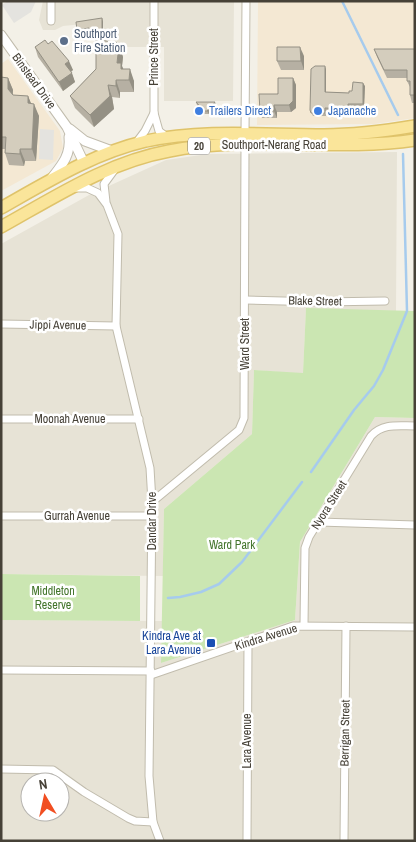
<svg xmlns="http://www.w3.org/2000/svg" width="416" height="842" font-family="'Archivo Narrow',sans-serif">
	<rect width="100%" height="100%" fill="#f3f0e7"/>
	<!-- residential -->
	<g fill="#e7e3d6" fill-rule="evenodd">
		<path d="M43,1H234L233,101H164V47H104L103,22L63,26L55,30H43L39,20Z"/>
		<path d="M397,152L396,311L306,309L303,374L254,370L252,434L164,509L163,576L1,574V244L89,195L166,160L208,154Z"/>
		<path d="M375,417L415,418V841H1V620L162,621L161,663L295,620L300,542ZM30,782H60V812H30Z"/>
	</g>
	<!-- commercial -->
	<g fill="#f4e8d3">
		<path d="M258,1H415V118L374,124L257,125Z"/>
		<path d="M8,59L60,131L63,148L56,161L1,191V64Z"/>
	</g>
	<!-- green -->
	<g fill="#cbe6b2">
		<path d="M306,308L415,311V418L375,417L300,542L295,620L161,663L164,509L252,434L254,370L303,373Z"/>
		<path d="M1,574L140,576V621L1,620Z"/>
	</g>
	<!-- parking -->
	<g fill="#e4e3df">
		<path d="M8,1H36L31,12L14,23L2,5Z"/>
		<path d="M40,129L54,130L53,160L39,159Z"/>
	</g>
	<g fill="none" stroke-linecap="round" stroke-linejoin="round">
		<!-- stream -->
		<g stroke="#a6cbed" stroke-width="2.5">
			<path d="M342,1L398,115"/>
			<path d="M311,472L354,410L374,386L383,370L407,311L403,154"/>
			<path d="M168,598L180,597L201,592L219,584L242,562L302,482"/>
		</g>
		<!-- minor casing -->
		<g stroke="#c1bcad" stroke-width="9">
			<g id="minor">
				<path d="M154,1V113L159,131L167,137"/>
				<path d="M51,21V1"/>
				<path d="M245,134L246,1"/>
				<path d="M136,143L145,131L154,113"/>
				<path d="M74,188H87L98,193L107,205L118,234L116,326L150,468L152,502L149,776L153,822L160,841"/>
				<path d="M106,202L104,184L115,169"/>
				<path d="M245,300L322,302L385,301"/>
				<path d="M1,324L116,326"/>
				<path d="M1,419H139"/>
				<path d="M152,502L239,430L244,418L245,145"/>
				<path d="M1,516H152"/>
				<path d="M319,522L415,525"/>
				<path d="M304,625L305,548L309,537L371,436C383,423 398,426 415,426"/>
				<path d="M1,670L151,671"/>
				<path d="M151,675L293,626L415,627"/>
				<path d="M1,769L53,770L84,792L128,818L135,821L153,822"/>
				<path d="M247,841L248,642"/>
				<path d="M344,841L346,626"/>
			</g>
		</g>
		<!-- tertiary casing -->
		<g stroke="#c1bcad" stroke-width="11">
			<g id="tertiary">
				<path d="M1,35L67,127L84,163"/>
				<path d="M70,129L85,141L112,151"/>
				<path d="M51,179C62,165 71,155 69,137"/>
			</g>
		</g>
		<!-- primary casing -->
		<g stroke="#dfc36a" stroke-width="14">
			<g id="primary">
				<path d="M1,208C47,182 94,153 146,141C204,129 265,135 324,135C355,135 385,131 415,126"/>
				<path d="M1,227C55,197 108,162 169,151C250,135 334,152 415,140"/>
			</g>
		</g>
		<!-- minor -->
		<use href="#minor" stroke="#fff" stroke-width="7"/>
		<!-- tertiary -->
		<use href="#tertiary" stroke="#fff" stroke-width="9"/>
		<!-- primary -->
		<use href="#primary" stroke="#fae59a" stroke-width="11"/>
	</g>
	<!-- wall -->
	<g fill="#b6b0a3">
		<path d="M102,18L103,22V33L91,35L90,31L78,33L77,30Z"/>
		<path d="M48,44L73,70L71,72L75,82L63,91L38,57L35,47Z"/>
		<path d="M119,45L123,57L122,66L123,69L134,81V92H120V98L112,97L114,109L94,127L75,108L70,96Z"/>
		<path d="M374,49H415V103H412L410,95V87L407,81V78H387L377,57Z"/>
		<path d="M304,56V70H281L277,61Z"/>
		<path d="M326,69V92L349,93L352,91L365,86L364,107H349V112L326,111V116H313L310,110Z"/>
		<path d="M1,77L8,78L13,90V95L28,96L31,104L39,116L36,161H25L24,166L9,165L5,153V149H1Z"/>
		<path d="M293,78L296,85V108L291,112H277V118H262L260,111Z"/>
		<path d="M196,102L216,105L209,114H205L197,105Z"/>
	</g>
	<!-- shaded-wall -->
	<g fill="#949084">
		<path d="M102,18L103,22V33L102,30Z"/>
		<path d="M119,45L123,57L122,66L126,75V81L122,70L117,63Z"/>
		<path d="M300,47L304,56V70L301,61Z"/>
		<path d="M69,61L73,70L68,73L65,64Z"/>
		<path d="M325,66L326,69V96L325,92Z"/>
		<path d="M130,69L134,81V92L129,80Z"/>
		<path d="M72,73L75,82L63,91L59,82Z"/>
		<path d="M8,78L13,90L12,101L8,89Z"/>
		<path d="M293,78L296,85V108L291,112L289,105Z"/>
		<path d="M116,80L120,92V98L116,86Z"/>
		<path d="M363,83L365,86L364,107L363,104Z"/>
		<path d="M108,85L112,97L114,109L94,127L90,115Z"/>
		<path d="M28,96L33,108L28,103Z"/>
		<path d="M215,102L216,105L209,114L207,111Z"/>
		<path d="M34,104L39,116L36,161L32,149Z"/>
		<path d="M274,105L277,112V118L274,111Z"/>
		<path d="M20,149L25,161L24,166L20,154Z"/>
	</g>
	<!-- building -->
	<g fill="#d4cdbd" stroke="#949084">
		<path d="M102,18V30L90,32L89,28L77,30L76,22Z"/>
		<path d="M45,40L48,44L52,41L69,61L65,64L72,73L59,82L35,47Z"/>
		<path d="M96,40L116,42L119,45L117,63H121V69H130L129,80H116V86L108,85L110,96L90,115L70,96L96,69Z"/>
		<path d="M277,47H300L301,61H277Z"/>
		<path d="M374,49H415V95H410V81H407V70H384Z"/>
		<path d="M315,66H325V92L349,93V91H352L353,82L363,83V104H348V109L325,108V113H311L310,110L311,69Z"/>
		<path d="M1,77L8,78V89L13,95L28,96V103L34,104L32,149H20V154L5,153L6,137H1Z"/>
		<path d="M278,78H293V101L289,105H274V111H260L259,94H278Z"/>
		<path d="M196,102H215L207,111H204Z"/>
	</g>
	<!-- markers -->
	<circle fill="#5c6f8a" stroke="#fff" stroke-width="2" cx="64" cy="41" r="5"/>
	<g fill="#3f7fe0" stroke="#fff" stroke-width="2">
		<circle cx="199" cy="111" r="5"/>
		<circle cx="318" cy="111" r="5"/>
	</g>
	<rect fill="#1a4fb4" stroke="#fff" stroke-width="2" x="206" y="638" width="10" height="10" rx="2.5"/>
	<g text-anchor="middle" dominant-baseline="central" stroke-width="5" stroke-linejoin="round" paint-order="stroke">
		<!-- shield labels -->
		<rect fill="#fff" stroke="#7e7a73" stroke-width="1" x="188" y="137.5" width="22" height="17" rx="4"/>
		<g font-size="11" font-weight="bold" fill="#464137">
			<text x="199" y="146">20</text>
		</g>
		<!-- service labels -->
		<g font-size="12" fill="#4e5e75" stroke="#fff" text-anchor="start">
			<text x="74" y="34">Southport<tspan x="74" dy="14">Fire Station</tspan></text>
		</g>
		<!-- street labels -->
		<g font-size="12" fill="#464137" stroke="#fff">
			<text transform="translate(154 57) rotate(-90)">Prince Street</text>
			<text transform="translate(34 81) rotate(54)">Binstead Drive</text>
			<text x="274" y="145">Southport-Nerang Road</text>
			<text transform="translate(315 301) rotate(1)">Blake Street</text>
			<text transform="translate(58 325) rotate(1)">Jippi Avenue</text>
			<text transform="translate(245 344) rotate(-90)">Ward Street</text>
			<text x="70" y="419">Moonah Avenue</text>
			<text transform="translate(329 505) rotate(-58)">Nyora Street</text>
			<text x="77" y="516">Gurrah Avenue</text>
			<text transform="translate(152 521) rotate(-90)">Dandar Drive</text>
			<text transform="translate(266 637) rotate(-17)">Kindra Avenue</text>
			<text transform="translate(345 733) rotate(-89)">Berrigan Street</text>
			<text transform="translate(247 741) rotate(-90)">Lara Avenue</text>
		</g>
		<!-- shop labels -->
		<g font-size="12" fill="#366cbe" stroke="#fff" text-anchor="start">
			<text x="209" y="111">Trailers Direct</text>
			<text x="328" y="111">Japanache</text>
		</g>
		<!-- park labels -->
		<g font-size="12" fill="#43752c" stroke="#fff">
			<text x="232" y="545">Ward Park</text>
			<text x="53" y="591">Middleton<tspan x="53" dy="14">Reserve</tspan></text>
		</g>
		<!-- transit labels -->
		<g font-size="12" fill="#164399" stroke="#fff" text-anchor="end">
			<text x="201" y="636">Kindra Ave at<tspan x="201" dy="14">Lara Avenue</tspan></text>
		</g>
	</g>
	<!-- border -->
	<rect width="416" height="842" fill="none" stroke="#464137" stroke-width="5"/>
	<!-- north arrow -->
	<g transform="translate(45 797) rotate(351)"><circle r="24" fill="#ffffff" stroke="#b5b3af"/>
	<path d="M0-4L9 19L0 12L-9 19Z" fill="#f14e21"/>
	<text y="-8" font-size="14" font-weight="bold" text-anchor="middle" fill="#464137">N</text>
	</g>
</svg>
